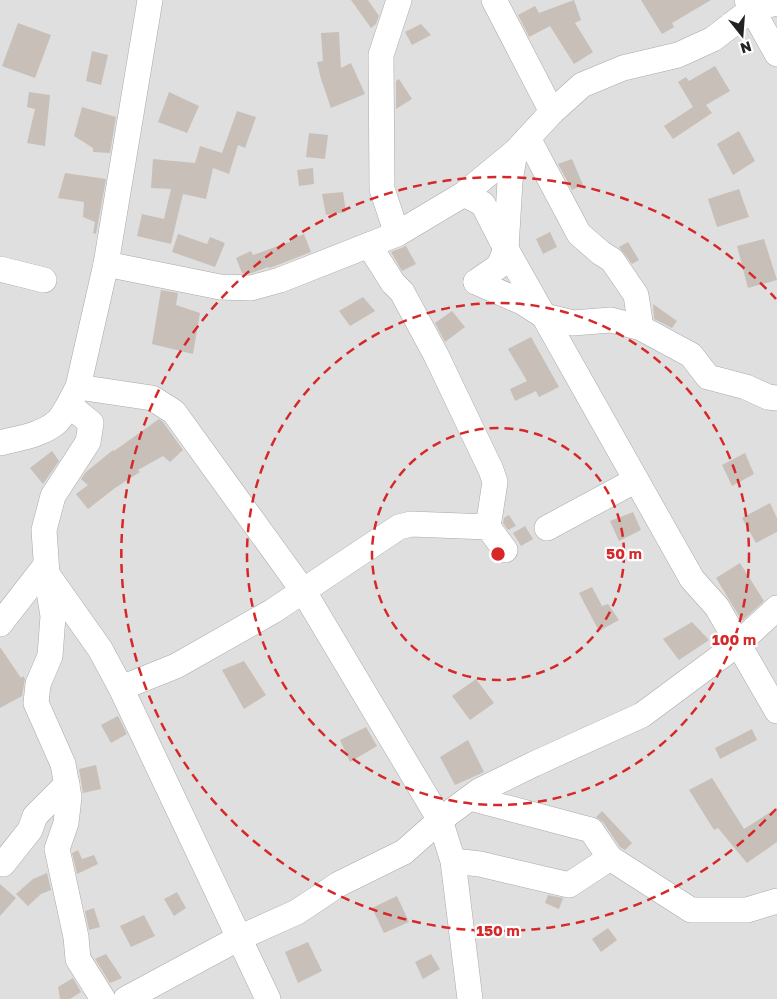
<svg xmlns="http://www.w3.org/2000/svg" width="777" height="999" font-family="'Golos Text',sans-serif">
	<rect width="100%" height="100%" fill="#f2efe9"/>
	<!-- residential -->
	<rect fill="#e0dfdf" x="0" y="0" width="777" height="999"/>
	<!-- building -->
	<g fill="#c7bfb8">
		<path d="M351,0H368L379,16L376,24L371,28Z"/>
		<path d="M574,0L581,20L575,23L593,52L574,64L550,26L529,37L518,15L535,6L539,13Z"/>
		<path d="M641,0H711L672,23L674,27L662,34Z"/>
		<path d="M18,23L51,35L35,78L2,66Z"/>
		<path d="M421,24L431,35L412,45L405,32Z"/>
		<path d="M339,32L341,68L351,63L365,94L331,108L321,79L317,62L323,61L321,33Z"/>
		<path d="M92,51L108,55L101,85L86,81Z"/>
		<path d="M715,66L730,91L706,105L712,113L673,139L664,126L693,107L678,82L686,77L689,81Z"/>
		<path d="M399,79L412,99L396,109V81Z"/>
		<path d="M29,92L50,95L45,146L27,143L35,109L27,107Z"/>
		<path d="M169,92L199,106L187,133L158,122Z"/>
		<path d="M82,107L116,117L110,153L93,152V148L74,136Z"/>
		<path d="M237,111L256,117L245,148L238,145L229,174L213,168L206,199L183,194L171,244L137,236L142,214L164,219L171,189L151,188L153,159L195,163L200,146L222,153Z"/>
		<path d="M739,131L755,161L733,175L717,144Z"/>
		<path d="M309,133L328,135L325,159L306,157Z"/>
		<path d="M572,159L583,185L572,190L558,164Z"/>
		<path d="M313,168L314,184L299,186L297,170Z"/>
		<path d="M65,173L106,179L96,234L93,233L95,222L83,217L84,202L58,198Z"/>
		<path d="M739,189L749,217L717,227L708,199Z"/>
		<path d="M343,192L346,212L326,215L322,194Z"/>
		<path d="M550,232L557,247L543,254L536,239Z"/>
		<path d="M178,234L207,244L210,237L225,243L215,267L172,252Z"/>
		<path d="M304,234L311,252L275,266L269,268L268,267L249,274L242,273L236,258L251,251L253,255L292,241V239Z"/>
		<path d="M764,239L777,280L748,288L737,246Z"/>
		<path d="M628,242L639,260L632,264L619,247Z"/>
		<path d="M406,246L416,264L402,271L391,252Z"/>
		<path d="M161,290L178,293L176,305L200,313L193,354L152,344Z"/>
		<path d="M363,297L375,311L350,326L339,311Z"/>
		<path d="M653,304L677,321L672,328L654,319Z"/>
		<path d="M452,311L465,327L445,342L435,323Z"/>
		<path d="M531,337L559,387L539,397L536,391L515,401L510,389L527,381L508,349Z"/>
		<path d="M159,419L163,422L183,450L170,462L163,456L138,470L140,472L115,488L88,509L76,494L88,485L81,479L86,472L113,450L114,451Z"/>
		<path d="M52,451L59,461L43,484L30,468Z"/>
		<path d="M745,453L754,474L732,486L722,465Z"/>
		<path d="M770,503L777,518V532L756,543L742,518Z"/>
		<path d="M633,512L641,530L619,541L610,521Z"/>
		<path d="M509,515L516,526L508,530L503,523L504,518Z"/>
		<path d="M525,526L533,539L521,546L513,533Z"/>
		<path d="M740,563L764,601L742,621L716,578Z"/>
		<path d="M592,587L602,606L608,604L619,620L599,631L579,593Z"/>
		<path d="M692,622L709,640L679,660L663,639Z"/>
		<path d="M0,647L21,678L23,676L25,679L22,696L0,708Z"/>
		<path d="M244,661L266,695L244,709L222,670Z"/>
		<path d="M476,679L494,703L470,720L452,696Z"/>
		<path d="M118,716L127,734L111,743L101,725Z"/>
		<path d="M366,727L377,746L350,762L340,740Z"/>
		<path d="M752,729L757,740L720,759L715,748Z"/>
		<path d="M468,740L484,772L455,785L440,757Z"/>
		<path d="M96,765L101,789L83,793L79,769Z"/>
		<path d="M712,778L744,829L777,808V842L747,863L718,828L714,830L689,790Z"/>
		<path d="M602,811L632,843L625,850L620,847L603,822L596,817Z"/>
		<path d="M78,850L82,859L94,855L98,864L77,874L72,853Z"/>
		<path d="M47,873L51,890L41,894L28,906L16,894L33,879Z"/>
		<path d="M0,884L16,898L0,916Z"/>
		<path d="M177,892L186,908L174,916L164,899Z"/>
		<path d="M548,895L563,898L559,909L545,903Z"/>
		<path d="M397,896L409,922L384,933L372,908Z"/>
		<path d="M94,908L100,927L89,930L85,911Z"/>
		<path d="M144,915L155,936L131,947L120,926Z"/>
		<path d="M608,928L617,940L601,952L592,939Z"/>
		<path d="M308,942L322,971L298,983L285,952Z"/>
		<path d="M106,954L122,978L110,983L95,959Z"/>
		<path d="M431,954L440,969L423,979L415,962Z"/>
		<path d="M73,978L81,992L70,999H60L58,987Z"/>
	</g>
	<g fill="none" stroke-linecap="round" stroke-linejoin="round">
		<!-- minor casing -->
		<g stroke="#a9a9a9" stroke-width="26">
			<g id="minor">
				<path d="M494,0L552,112"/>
				<path d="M747,0L777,54"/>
				<path d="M528,138L579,234L601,253L612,260L636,295L641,328"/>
				<path d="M464,194L483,204L506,249L692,579L717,607L777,711"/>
				<path d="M397,234L382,189L381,55L399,0"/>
				<path d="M369,245L393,283L402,292L436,355L491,470L495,482L488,527"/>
				<path d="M106,264L220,287L251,288L280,280L397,234L464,194L515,152L552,112L582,85L623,68L678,55L713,39L752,9L777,3"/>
				<path d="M0,269L44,280"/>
				<path d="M476,282L522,302L544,316L573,323L611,320L641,328L691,355L708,377L746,387L768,397L777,398"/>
				<path d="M476,282L499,266L506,249L510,181L515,152"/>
				<path d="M78,387L152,398L174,412L304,592L440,820L453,861L470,999"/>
				<path d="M69,405L91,423L88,442L53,496L44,530L47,574L100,649L121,688L268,999"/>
				<path d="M0,443C19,438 43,435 58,421C66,412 72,398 78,387L106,264L150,0"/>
				<path d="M547,528L636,480"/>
				<path d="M47,579L53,616L50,656L38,684L36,703L63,764L69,797L66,823L57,849L76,937L78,959L103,999"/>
				<path d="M0,624L46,565"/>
				<path d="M121,688L176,666L273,611L399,527L411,524L488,527L505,550"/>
				<path d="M470,798L591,830L610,858L691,910H747L777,901"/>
				<path d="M453,861L480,864L569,885L610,858"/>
				<path d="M3,864L30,830L35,816L67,784"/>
				<path d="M126,999L239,938L297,912L339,884L404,852L440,820L479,791L534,764L642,715L739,643L777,608"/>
			</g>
		</g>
		<!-- minor -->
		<use href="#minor" stroke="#fff" stroke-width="25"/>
	</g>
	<!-- distance rings -->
	<g fill="none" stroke="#d62828" stroke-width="2.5" stroke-dasharray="9 6">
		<circle cx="498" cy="554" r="126"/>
		<circle cx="498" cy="554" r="251"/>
		<path d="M776 809A377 377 0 1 1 776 299"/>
	</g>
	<circle cx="498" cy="554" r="8" fill="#d62828" stroke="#fff" stroke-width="2.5"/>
	<g font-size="15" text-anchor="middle" font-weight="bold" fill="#d62828" stroke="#fff" stroke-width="4.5" stroke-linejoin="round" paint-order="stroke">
		<text x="624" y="559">50 m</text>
		<text x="734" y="645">100 m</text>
		<text x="498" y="936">150 m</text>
	</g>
	<!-- north arrow -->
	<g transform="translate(742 35) rotate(163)" stroke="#ffffff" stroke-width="4" paint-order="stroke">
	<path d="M0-4L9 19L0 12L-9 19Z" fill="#222222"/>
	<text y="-8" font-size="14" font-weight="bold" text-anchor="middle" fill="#222222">N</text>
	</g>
</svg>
